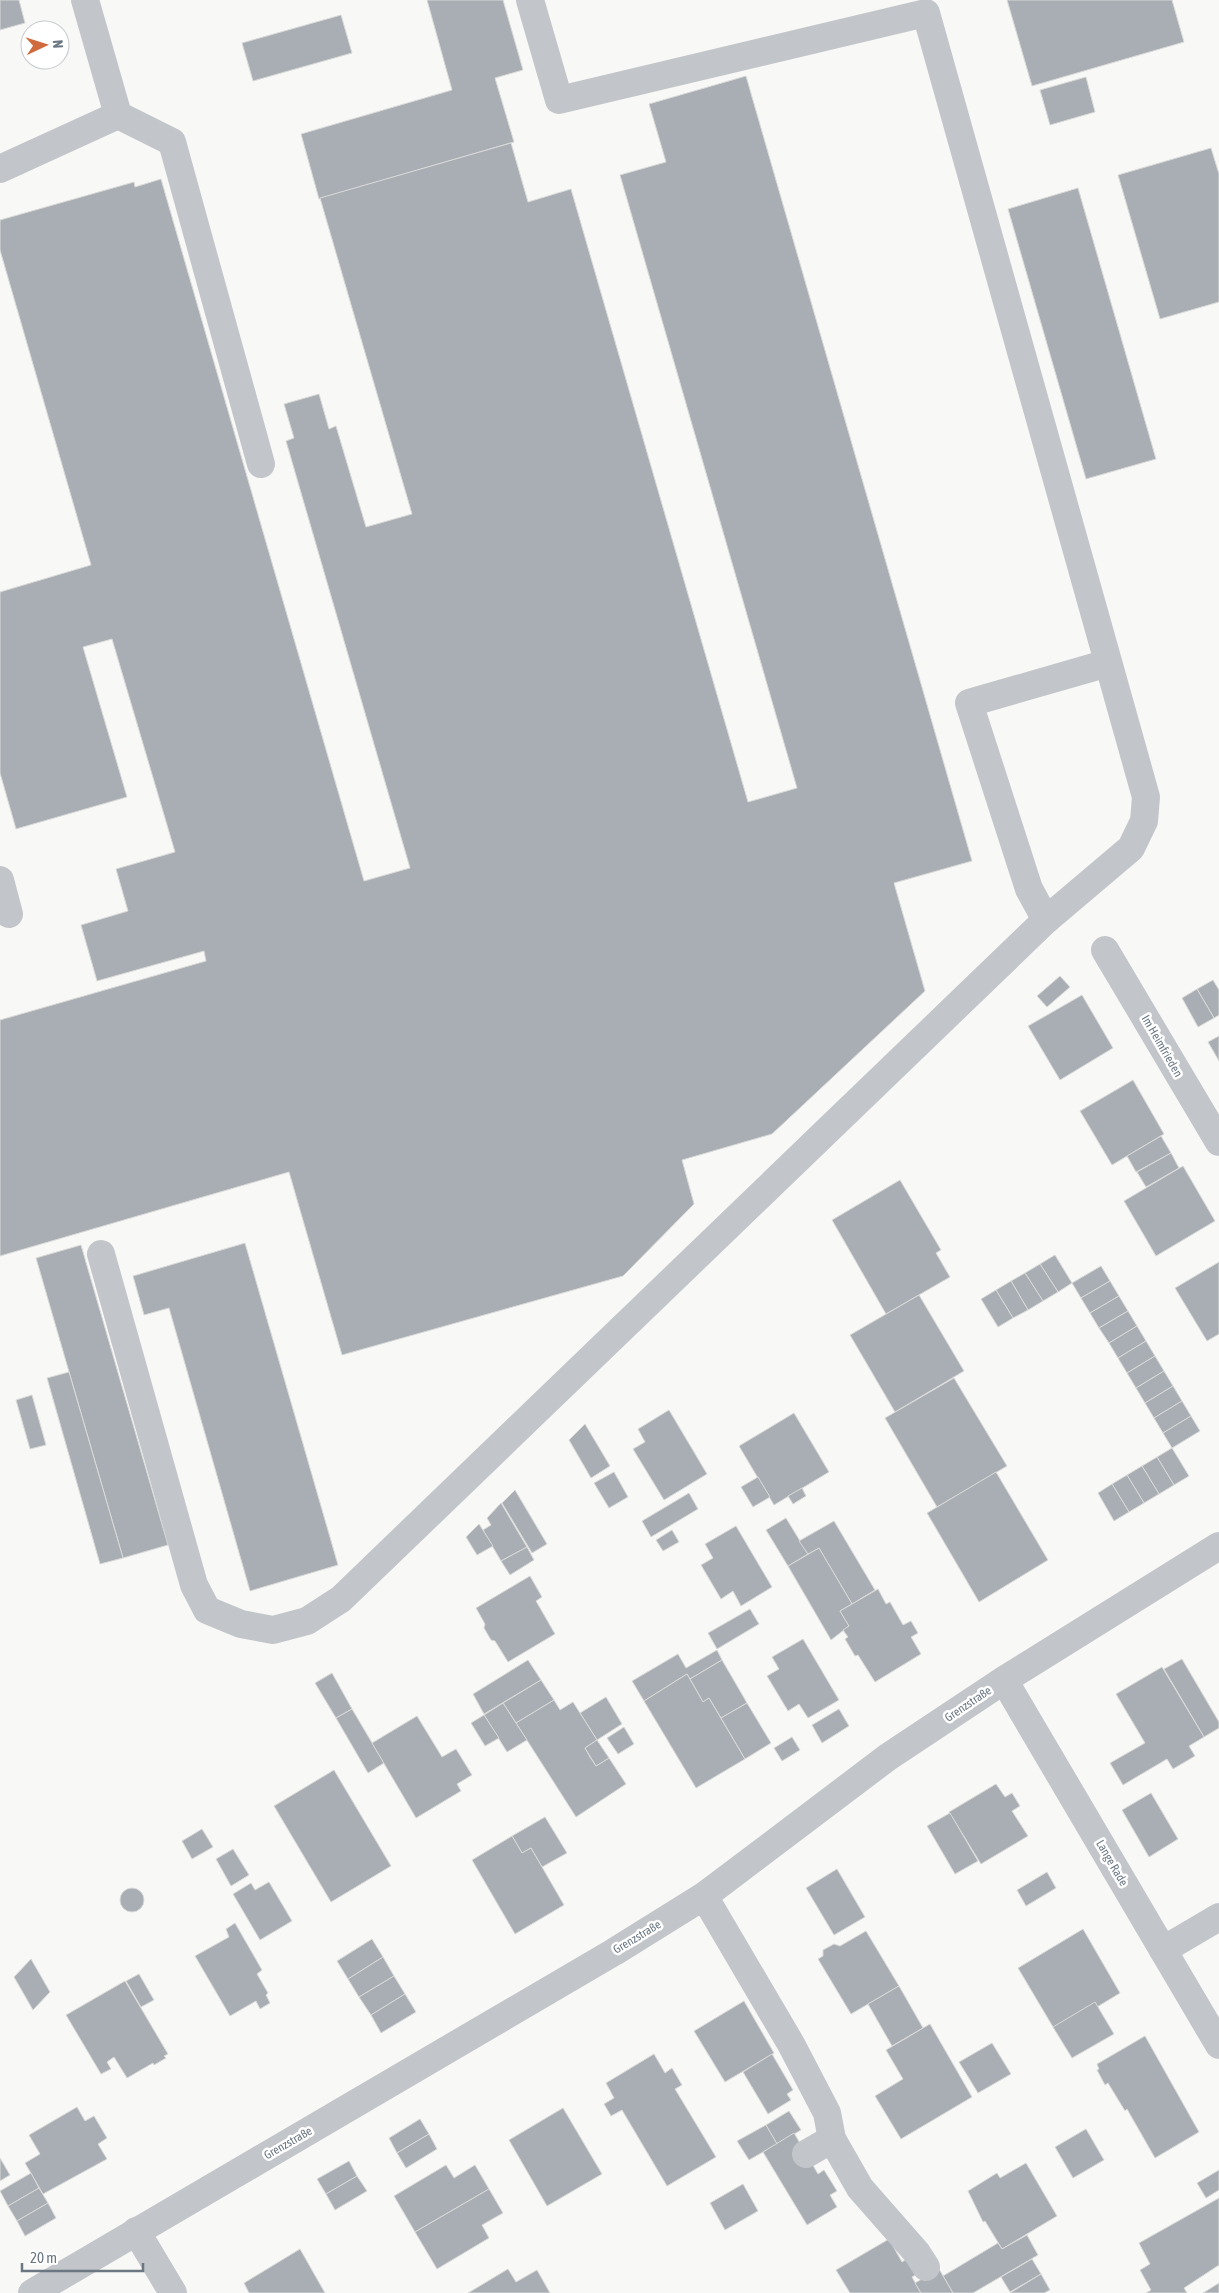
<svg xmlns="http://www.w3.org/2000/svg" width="1219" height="2293" font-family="'Asap Condensed',sans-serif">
	<rect width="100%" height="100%" fill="#f8f8f6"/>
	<!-- building -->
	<g fill="#a8aeb4" stroke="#dadad8">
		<path d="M0,0H19L25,23L0,30Z"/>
		<path d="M427,0H503L523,70L495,78L514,142L319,199L301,134L452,90Z"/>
		<path d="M1007,0H1172L1184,42L1032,86Z"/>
		<path d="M341,15L352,53L253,81L242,43Z"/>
		<path d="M746,76L972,861L894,883L925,991L772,1134L682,1160L694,1204L623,1276L342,1355L289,1172L0,1256V1020L206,961L204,951L97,981L81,925L128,911L116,869L175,852L112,639L83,647L127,797L16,829L0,773V592L91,565L0,250V220L134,182L135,187L161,179L364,881L410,868L286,441L294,438L284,404L319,394L329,429L336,426L366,527L412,514L320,198L511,143L528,202L571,189L748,802L797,788L620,175L666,162L649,104Z"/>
		<path d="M1086,77L1095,112L1050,125L1040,90Z"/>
		<path d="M1211,148L1219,174V302L1160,319L1118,175Z"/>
		<path d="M1078,188L1156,459L1086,479L1008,209Z"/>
		<path d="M1060,976L1070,987L1047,1007L1037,996Z"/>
		<path d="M1213,980L1219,990V1015L1214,1018L1197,989Z"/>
		<path d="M1197,989L1214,1018L1198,1027L1182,998Z"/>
		<path d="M1082,995L1113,1048L1060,1080L1028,1026Z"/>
		<path d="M1219,1036V1061L1208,1042Z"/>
		<path d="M1133,1080L1164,1134L1112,1165L1080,1111Z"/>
		<path d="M1161,1136L1171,1153L1136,1172L1127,1156Z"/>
		<path d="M1171,1153L1179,1168L1146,1187L1137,1172Z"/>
		<path d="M1183,1166L1215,1221L1156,1256L1124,1201Z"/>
		<path d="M900,1180L941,1250L936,1253L950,1277L886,1314L832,1220Z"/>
		<path d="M245,1243L338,1565L250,1591L169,1308L144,1315L133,1276Z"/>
		<path d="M81,1245L168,1545L123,1558L36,1258Z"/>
		<path d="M1055,1255L1072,1283L1058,1292L1040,1264Z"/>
		<path d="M1219,1262V1334L1207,1341L1175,1288Z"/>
		<path d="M1040,1264L1058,1292L1043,1301L1025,1273Z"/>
		<path d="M1101,1266L1110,1281L1081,1298L1072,1283Z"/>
		<path d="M1025,1273L1043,1301L1028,1310L1011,1281Z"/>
		<path d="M1011,1281L1028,1310L1013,1318L996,1290Z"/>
		<path d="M1110,1281L1119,1296L1090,1313L1081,1298Z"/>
		<path d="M996,1290L1013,1318L998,1327L981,1299Z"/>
		<path d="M919,1295L964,1371L895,1412L850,1335Z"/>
		<path d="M1119,1296L1128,1311L1099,1328L1090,1313Z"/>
		<path d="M1128,1311L1137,1326L1109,1343L1099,1328Z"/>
		<path d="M1137,1326L1146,1341L1118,1358L1109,1343Z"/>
		<path d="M1146,1341L1155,1356L1127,1373L1118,1358Z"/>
		<path d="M1155,1356L1164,1371L1136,1388L1127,1373Z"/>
		<path d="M1164,1371L1173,1386L1145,1403L1136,1388Z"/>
		<path d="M69,1372L123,1558L100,1564L47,1378Z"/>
		<path d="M954,1378L1007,1466L937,1507L885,1418Z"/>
		<path d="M1173,1386L1182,1401L1154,1418L1145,1403Z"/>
		<path d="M32,1395L46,1445L30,1449L16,1400Z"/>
		<path d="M1182,1401L1191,1416L1163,1433L1154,1418Z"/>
		<path d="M669,1410L707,1474L664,1500L633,1449L645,1442L638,1429Z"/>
		<path d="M794,1413L829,1472L774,1505L739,1446Z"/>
		<path d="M1191,1416L1200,1431L1172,1448L1163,1433Z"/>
		<path d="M585,1424L610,1466L591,1478L569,1440Z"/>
		<path d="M1172,1448L1189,1476L1174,1485L1157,1457Z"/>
		<path d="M1157,1457L1174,1485L1159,1494L1142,1466Z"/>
		<path d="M1142,1466L1159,1494L1144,1503L1127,1475Z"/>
		<path d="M614,1472L628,1497L609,1508L594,1483Z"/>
		<path d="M996,1472L1048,1560L979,1602L927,1513Z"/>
		<path d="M1127,1475L1144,1503L1129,1512L1112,1484Z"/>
		<path d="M758,1477L770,1497L753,1507L741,1487Z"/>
		<path d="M1112,1484L1129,1512L1114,1521L1098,1493Z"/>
		<path d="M802,1488L806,1496L793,1504L788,1496Z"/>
		<path d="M515,1490L547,1544L532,1553L502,1503Z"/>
		<path d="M689,1493L698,1509L651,1537L642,1521Z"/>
		<path d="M501,1503L527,1547L501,1561L483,1530L491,1525L487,1518Z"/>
		<path d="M786,1518L808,1554L788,1566L766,1530Z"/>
		<path d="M834,1521L875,1590L852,1604L819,1548L808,1554L799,1541Z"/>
		<path d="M479,1524L493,1546L477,1555L466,1537Z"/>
		<path d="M736,1526L772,1587L741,1606L733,1591L721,1599L701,1565L713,1558L705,1544Z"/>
		<path d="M672,1530L679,1542L663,1551L656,1540Z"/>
		<path d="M527,1547L534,1560L510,1575L501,1561Z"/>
		<path d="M819,1548L852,1604L840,1611L849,1626L831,1640L788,1566Z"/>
		<path d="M530,1576L542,1597L536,1601L555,1634L508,1662L495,1641L491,1640L484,1628L485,1624L476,1608Z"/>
		<path d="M878,1589L886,1604L890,1602L903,1625L911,1621L918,1633L911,1637L921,1654L875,1682L858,1655L855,1656L845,1639L848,1637L843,1630L849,1626L840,1611Z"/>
		<path d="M750,1609L759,1624L717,1649L708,1633Z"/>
		<path d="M803,1639L839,1700L808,1718L799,1704L788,1711L767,1676L779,1669L772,1657Z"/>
		<path d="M717,1650L722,1660L690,1679L687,1674L644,1701L632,1681L678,1654L686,1668Z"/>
		<path d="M1182,1659L1219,1722V1728L1204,1737L1164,1669Z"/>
		<path d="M528,1660L541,1680L484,1714L473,1694Z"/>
		<path d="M722,1660L747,1703L721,1718L709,1698L703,1702L690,1679Z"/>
		<path d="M1162,1667L1204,1737L1189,1746L1195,1756L1173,1769L1167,1759L1123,1785L1110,1763L1145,1743L1116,1694Z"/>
		<path d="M332,1673L352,1709L336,1718L315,1683Z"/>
		<path d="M687,1674L703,1702L709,1698L745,1759L696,1788L644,1701Z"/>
		<path d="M541,1680L554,1700L516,1723L503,1703Z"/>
		<path d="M606,1697L622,1724L597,1740L580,1713Z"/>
		<path d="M554,1700L560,1710L573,1702L597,1740L585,1748L590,1757L596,1766L609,1758L626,1784L576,1817L516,1723Z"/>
		<path d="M503,1703L527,1740L507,1752L484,1715Z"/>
		<path d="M747,1703L771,1743L745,1759L721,1718Z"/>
		<path d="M352,1709L384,1763L368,1773L336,1718Z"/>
		<path d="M839,1709L849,1726L822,1743L812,1725Z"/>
		<path d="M484,1715L499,1738L485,1746L471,1723Z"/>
		<path d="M417,1716L442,1757L456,1749L472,1775L457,1784L461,1791L416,1818L372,1743Z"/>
		<path d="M624,1727L634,1744L618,1754L607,1738Z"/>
		<path d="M792,1737L800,1750L782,1761L774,1748Z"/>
		<path d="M597,1740L609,1758L596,1766L585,1748Z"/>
		<path d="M334,1770L391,1866L331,1902L274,1806Z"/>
		<path d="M996,1784L1005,1797L1012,1793L1020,1806L1012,1811L1028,1836L981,1864L949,1812Z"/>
		<path d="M1151,1793L1178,1839L1149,1857L1122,1810Z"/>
		<path d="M950,1813L978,1861L955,1874L927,1826Z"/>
		<path d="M545,1817L567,1853L542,1867L531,1848L522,1853L512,1836Z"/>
		<path d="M202,1829L213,1847L192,1859L182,1841Z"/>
		<path d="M512,1836L522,1853L531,1848L564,1905L515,1934L472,1860Z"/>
		<path d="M233,1849L249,1875L231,1886L216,1859Z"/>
		<path d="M837,1869L865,1917L834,1935L806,1888Z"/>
		<path d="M1047,1872L1056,1888L1026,1906L1017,1890Z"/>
		<path d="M269,1882L292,1921L260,1940L233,1894L251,1883L255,1890Z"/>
		<circle cx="132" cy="1900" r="12"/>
		<path d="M235,1923L262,1970L257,1974L268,1993L266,1995L270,2003L260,2009L256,2001L230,2016L195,1956L229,1937L226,1929Z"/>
		<path d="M1083,1929L1120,1993L1056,2032L1018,1968Z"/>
		<path d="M866,1931L899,1986L851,2014L818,1959L823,1956V1950L834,1944L840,1946Z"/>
		<path d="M372,1939L383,1957L348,1979L337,1961Z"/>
		<path d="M383,1957L394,1976L359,1997L348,1979Z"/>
		<path d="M31,1959L50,1992L33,2010L14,1977Z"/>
		<path d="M139,1974L154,2000L141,2007L126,1981Z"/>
		<path d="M394,1976L405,1994L371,2015L359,1997Z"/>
		<path d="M125,1981L168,2054L164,2056L166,2058L154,2065L153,2063L127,2078L114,2057L107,2062L111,2069L101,2074L66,2015Z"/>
		<path d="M899,1986L923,2028L892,2046L868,2004Z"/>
		<path d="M405,1994L416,2012L381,2033L371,2015Z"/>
		<path d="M744,2001L774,2053L725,2082L694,2031Z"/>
		<path d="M1095,2002L1114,2034L1072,2058L1053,2027Z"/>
		<path d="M930,2024L972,2097L901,2139L875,2096L903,2079L886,2050Z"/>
		<path d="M1145,2036L1199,2132L1155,2158L1127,2109L1125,2111L1108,2083L1105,2085L1097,2070L1099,2069L1097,2064Z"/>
		<path d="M992,2043L1011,2074L978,2093L959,2062Z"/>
		<path d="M654,2054L665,2073L672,2068L682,2085L675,2089L716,2157L667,2186L622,2110L611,2116L604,2104L614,2098L606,2083Z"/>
		<path d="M772,2054L793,2090L787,2094L791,2100L768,2114L743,2072Z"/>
		<path d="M77,2107L85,2121L94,2116L107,2138L98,2144L107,2159L43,2194L25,2163L40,2154L29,2135Z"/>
		<path d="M563,2108L602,2174L547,2206L509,2140Z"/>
		<path d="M789,2111L801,2130L777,2144L766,2125Z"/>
		<path d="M420,2119L429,2134L397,2153L389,2138Z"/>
		<path d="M766,2125L777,2144L749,2160L737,2141Z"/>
		<path d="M1086,2129L1104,2160L1073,2178L1055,2147Z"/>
		<path d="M794,2133L818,2174L824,2170L837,2191L830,2195L837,2207L807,2225L763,2152Z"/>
		<path d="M429,2134L437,2149L406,2168L397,2153Z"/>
		<path d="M0,2158L10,2175L0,2181Z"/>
		<path d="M349,2161L357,2176L326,2194L317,2179Z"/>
		<path d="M1026,2163L1057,2216L1002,2249L985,2221L983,2222L968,2191L997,2173L1000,2178Z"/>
		<path d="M446,2165L454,2178L475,2165L489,2189L415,2232L394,2196Z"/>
		<path d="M1219,2170V2190L1206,2198L1197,2183Z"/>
		<path d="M31,2173L39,2188L8,2206L0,2191Z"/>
		<path d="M357,2176L367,2191L335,2210L326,2194Z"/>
		<path d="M743,2184L758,2211L725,2230L710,2203Z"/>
		<path d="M39,2188L48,2203L17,2221L8,2206Z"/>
		<path d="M489,2189L503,2213L482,2225L489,2238L437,2269L415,2232Z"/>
		<path d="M1219,2198V2265L1184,2288L1187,2293H1146L1151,2290L1140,2270L1150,2264L1139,2243Z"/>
		<path d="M48,2203L56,2218L25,2236L17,2221Z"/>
		<path d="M1027,2235L1038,2255L973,2293H953L943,2276L998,2243L1002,2249Z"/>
		<path d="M889,2239L902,2262L908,2258L917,2274L912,2277L921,2293H850L836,2270Z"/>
		<path d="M300,2249L325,2293H249L244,2283Z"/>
		<path d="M1032,2259L1041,2274L1010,2292L1001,2277Z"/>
		<path d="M508,2269L516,2282L537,2270L550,2293H468Z"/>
		<path d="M939,2269L953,2293H921L915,2283Z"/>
		<path d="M1041,2274L1050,2290L1044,2293H1010Z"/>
		<path d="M1219,2283V2293H1203Z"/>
	</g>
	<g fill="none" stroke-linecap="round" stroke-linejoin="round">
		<!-- minor -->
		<g stroke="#c2c5c9" stroke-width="28">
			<path d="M118,115L172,142L261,464"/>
			<path d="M0,169L118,115L85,0"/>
			<path d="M0,880L9,914"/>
			<path d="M1046,920L1029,889L969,703L1108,663"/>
			<path d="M1105,950L1219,1142"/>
			<path d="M101,1254L194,1585L207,1610L241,1624L273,1630L307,1621L341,1599L1046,920L1131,848L1144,821L1146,797L926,13L559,100L530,0"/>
			<path d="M1004,1680L1219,2045"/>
			<path d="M704,1896L791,2044L827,2113L832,2139L860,2188L917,2253L926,2267"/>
			<path d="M1163,1950L1219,1917"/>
			<path d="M806,2154L832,2139"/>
			<path d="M136,2231L173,2293"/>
			<path d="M32,2293L614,1952L704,1896L888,1757L1004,1680L1219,1546"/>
		</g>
	</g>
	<g text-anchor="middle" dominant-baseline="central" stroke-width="5" stroke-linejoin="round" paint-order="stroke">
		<!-- street labels -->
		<g font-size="12" fill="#6b7783" stroke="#fff">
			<text transform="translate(1162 1046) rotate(60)">Im Heimfrieden</text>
			<text transform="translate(968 1704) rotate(-34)">Grenzstraße</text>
			<text transform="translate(1112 1863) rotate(60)">Lange Rade</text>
			<text transform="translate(637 1937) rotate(-31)">Grenzstraße</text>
			<text transform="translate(288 2143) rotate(-30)">Grenzstraße</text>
		</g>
	</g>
	<!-- north arrow -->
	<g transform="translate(45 45) rotate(86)"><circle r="24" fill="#ffffff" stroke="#c4c9cd"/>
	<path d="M0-4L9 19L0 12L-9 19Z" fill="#cf6b3f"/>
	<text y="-8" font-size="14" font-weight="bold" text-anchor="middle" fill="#6b7783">N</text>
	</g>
	<!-- scale -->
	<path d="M22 2263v8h121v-8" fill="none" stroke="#6b7783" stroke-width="2.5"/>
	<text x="30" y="2263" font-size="15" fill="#6b7783" stroke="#ffffff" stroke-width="4" paint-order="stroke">20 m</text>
</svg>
